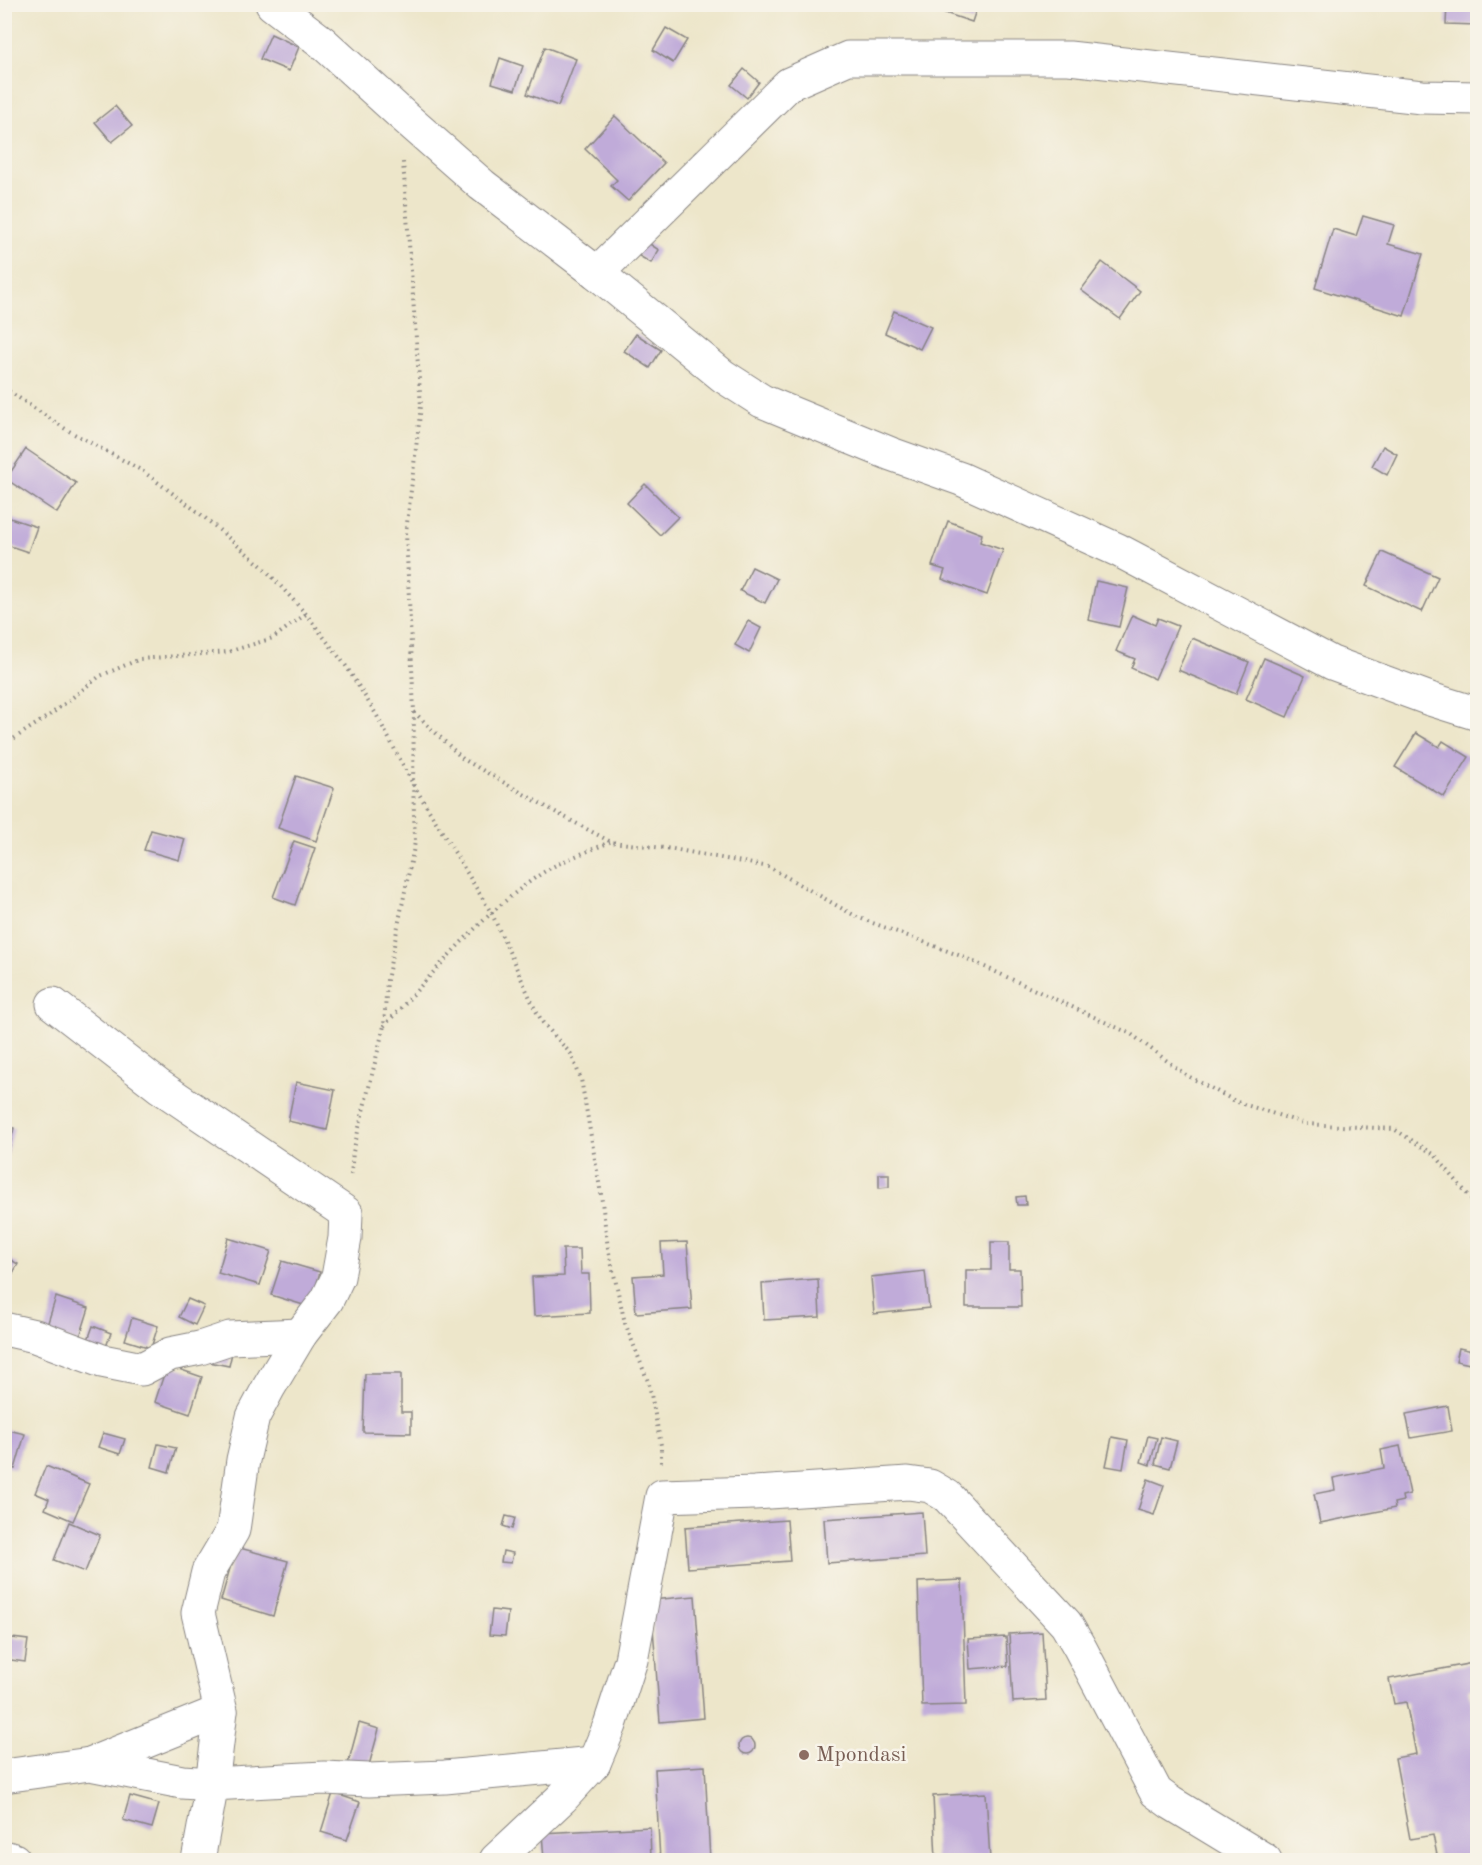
<svg xmlns="http://www.w3.org/2000/svg" width="1482" height="1865" font-family="'Old Standard TT',serif">
	<rect width="100%" height="100%" fill="#f7f3e8"/>
	<filter id="ink" filterUnits="userSpaceOnUse"><feTurbulence type="fractalNoise" baseFrequency=".0167" numOctaves="2"/><feDisplacementMap in="SourceGraphic" scale="12" xChannelSelector="R" yChannelSelector="G"/><feConvolveMatrix kernelMatrix="1 2 1 2 8 2 1 2 1" color-interpolation-filters="sRGB"/></filter>
	<filter id="wash" filterUnits="userSpaceOnUse"><feTurbulence type="fractalNoise" baseFrequency=".008" numOctaves="4" result="noise"/><feDisplacementMap in="SourceGraphic" scale="24" xChannelSelector="R" yChannelSelector="G"/><feGaussianBlur stdDeviation="1.35" result="paint"/><feColorMatrix in="noise" values="0 0 0 0 0 0 0 0 0 0 0 0 0 0 0 0 0 1.4 0 .05"/><feComposite in="paint" operator="in"/></filter>
	<g filter="url(#wash)">
		<rect width="100%" height="100%" fill="#ede6ca"/>
		<g id="blocks">
			<!-- building -->
			<g fill="#c0abd9">
				<path d="M944,4H978L972,22L942,12Z"/>
				<path d="M1447,4H1478V25L1446,24Z"/>
				<path d="M666,28L687,40L673,63L653,50Z"/>
				<path d="M271,34L299,47L289,71L260,59Z"/>
				<path d="M545,47L576,59L558,106L527,94Z"/>
				<path d="M500,58L523,66L515,90L492,83Z"/>
				<path d="M744,69L759,82L747,98L731,85Z"/>
				<path d="M115,106L132,126L112,142L95,122Z"/>
				<path d="M615,116L664,163L628,201L611,186L617,180L585,149Z"/>
				<path d="M1363,216L1394,225L1388,244L1423,254L1404,316L1315,288L1333,229L1356,236Z"/>
				<path d="M645,241L659,250L651,263L636,254Z"/>
				<path d="M1102,262L1140,291L1120,319L1081,290Z"/>
				<path d="M894,311L931,327L920,349L885,333Z"/>
				<path d="M636,334L661,350L650,368L624,351Z"/>
				<path d="M1383,446L1397,454L1387,475L1372,466Z"/>
				<path d="M26,449L76,483L57,513L6,479Z"/>
				<path d="M645,484L678,517L660,535L627,503Z"/>
				<path d="M4,516L37,527L28,552L4,544Z"/>
				<path d="M948,521L982,534L980,542L1003,550L987,595L942,579L945,570L932,566Z"/>
				<path d="M1382,552L1438,577L1422,612L1366,586Z"/>
				<path d="M752,567L777,579L765,603L740,591Z"/>
				<path d="M1096,581L1128,588L1119,627L1088,620Z"/>
				<path d="M1132,615L1155,625L1158,618L1178,626L1155,679L1131,668L1135,659L1116,651Z"/>
				<path d="M748,621L761,628L749,653L735,645Z"/>
				<path d="M1192,638L1249,662L1236,694L1178,670Z"/>
				<path d="M1264,658L1305,676L1287,717L1246,699Z"/>
				<path d="M1416,733L1439,747L1443,741L1469,757L1444,797L1395,767Z"/>
				<path d="M296,776L334,788L316,841L278,828Z"/>
				<path d="M151,830L185,839L179,860L144,850Z"/>
				<path d="M294,841L315,848L295,905L273,897Z"/>
				<path d="M296,1082L335,1090L327,1130L288,1121Z"/>
				<path d="M4,1126L14,1128L5,1165H4Z"/>
				<path d="M879,1174H889V1187L879,1188Z"/>
				<path d="M1025,1196L1026,1205H1017L1016,1197Z"/>
				<path d="M228,1238L271,1251L260,1285L218,1273Z"/>
				<path d="M687,1242L692,1309L636,1313L633,1276L663,1274L661,1243Z"/>
				<path d="M991,1242H1009V1269H1020L1021,1307H966V1270H991Z"/>
				<path d="M563,1249H580L581,1274H589L590,1313L534,1316L532,1277L564,1276Z"/>
				<path d="M4,1256L18,1264L4,1289Z"/>
				<path d="M282,1261L320,1272L310,1307L271,1295Z"/>
				<path d="M925,1271L929,1308L874,1314L871,1277Z"/>
				<path d="M818,1279L820,1317L764,1320L762,1283Z"/>
				<path d="M56,1297L89,1308L78,1343L45,1332Z"/>
				<path d="M188,1299L204,1306L195,1325L179,1317Z"/>
				<path d="M132,1318L158,1326L151,1348L125,1340Z"/>
				<path d="M93,1326L111,1333L103,1355L85,1348Z"/>
				<path d="M1459,1348L1473,1351L1470,1364L1456,1361Z"/>
				<path d="M232,1353L229,1366L209,1362Z"/>
				<path d="M167,1365L202,1377L190,1414L155,1402Z"/>
				<path d="M365,1374H401V1412H411V1433L363,1432Z"/>
				<path d="M1448,1406L1452,1431L1411,1438L1406,1414Z"/>
				<path d="M4,1429L25,1434L15,1469L4,1466Z"/>
				<path d="M103,1433L125,1439L120,1454L98,1447Z"/>
				<path d="M1148,1436L1157,1438L1150,1465L1141,1462Z"/>
				<path d="M1112,1437L1128,1440L1123,1469L1106,1466Z"/>
				<path d="M1161,1437L1177,1441L1170,1468L1155,1464Z"/>
				<path d="M158,1444L176,1448L169,1472L152,1467Z"/>
				<path d="M1400,1446L1410,1494L1402,1496L1403,1501L1394,1503L1395,1508L1320,1523L1314,1494L1335,1490L1333,1478L1384,1468L1381,1450Z"/>
				<path d="M46,1466L89,1484L73,1521L45,1509L49,1499L35,1493Z"/>
				<path d="M1148,1479L1164,1485L1154,1515L1138,1510Z"/>
				<path d="M922,1512L925,1556L827,1563L824,1519Z"/>
				<path d="M506,1516L515,1518L512,1529L503,1526Z"/>
				<path d="M787,1520L790,1561L688,1568L685,1527Z"/>
				<path d="M69,1522L100,1535L85,1572L54,1560Z"/>
				<path d="M236,1547L288,1561L273,1616L221,1600Z"/>
				<path d="M503,1551L513,1553L511,1563L501,1562Z"/>
				<path d="M962,1580L966,1705L922,1706L918,1582Z"/>
				<path d="M695,1596L704,1718L660,1722L651,1600Z"/>
				<path d="M492,1610L508,1612L505,1636L489,1635Z"/>
				<path d="M1042,1632L1046,1700L1013,1702L1009,1634Z"/>
				<path d="M4,1637L28,1640L25,1662L4,1659Z"/>
				<path d="M1006,1637L1008,1666L970,1669L968,1639Z"/>
				<path d="M1473,1663L1477,1687L1469,1689L1473,1712L1478,1711V1860H1438L1433,1835L1410,1839L1395,1758L1416,1754L1406,1702L1394,1704L1389,1679Z"/>
				<path d="M359,1723L379,1729L368,1769L348,1764Z"/>
				<circle cx="747" cy="1746" r="8"/>
				<path d="M705,1766L710,1860H660L655,1769Z"/>
				<path d="M333,1793L360,1802L347,1840L321,1832Z"/>
				<path d="M986,1793L990,1860H936L933,1796Z"/>
				<path d="M130,1796L159,1804L152,1828L123,1820Z"/>
				<path d="M650,1827L651,1860H544L542,1833Z"/>
			</g>
		</g>
	</g>
	<g filter="url(#ink)">
		<use href="#blocks" fill-opacity="0" stroke="#888482" stroke-width="1.5"/>
		<g fill="none" stroke-linecap="round" stroke-linejoin="round">
			<!-- street casing -->
			<g stroke="#888482" stroke-width="35">
				<g id="street">
					<path d="M272,4L322,42L400,113L482,185L597,273L723,376L762,401L891,454L961,479L1118,550L1332,663L1430,699L1478,714"/>
					<path d="M597,273L789,84L848,58H1069L1422,97L1478,98"/>
					<path d="M53,1004L159,1086L346,1213L345,1238L338,1277L327,1300L300,1335L269,1387L253,1417L243,1460L233,1530L208,1572L198,1613L221,1711L212,1784L198,1860"/>
					<path d="M4,1329L35,1336L102,1361L142,1369L170,1354L200,1348L230,1338L300,1335"/>
					<path d="M90,1764L221,1711"/>
					<path d="M4,1776L90,1764L182,1782L212,1784L324,1778L369,1780L445,1777L594,1763"/>
					<path d="M4,1857L14,1860"/>
					<path d="M496,1860L562,1798L594,1763L610,1725L631,1660L662,1496L754,1493L908,1483L930,1486L947,1496L1066,1624L1080,1648L1156,1792L1171,1803L1265,1860"/>
				</g>
			</g>
			<!-- path -->
			<g stroke="#888482" stroke-width="4" stroke-dasharray="1.5 4.5" stroke-linecap="butt">
				<path d="M4,388L67,430L141,470L198,512L263,567L306,614L346,666L376,714L413,784L492,914L535,1009L543,1023L571,1054L581,1079L601,1194L608,1248L625,1323L649,1384L661,1445V1464"/>
				<path d="M414,712L463,759L557,813L611,842L673,849L769,867L857,917L961,956L1131,1034L1186,1075L1237,1102L1306,1124L1394,1129L1435,1155L1478,1207"/>
				<path d="M4,745L50,715L100,676L140,659L228,652L273,638L306,614"/>
				<path d="M384,1026C435,972 484,910 547,870C566,859 589,851 610,842"/>
				<path d="M351,1175L353,1152L384,1026L387,980L415,842L413,784L414,712L406,532L421,406L403,162"/>
			</g>
			<!-- street -->
			<use href="#street" stroke="#fff" stroke-width="33"/>
		</g>
	</g>
	<!-- markers -->
	<circle fill="#8d6e63" stroke="#f7f3e8" stroke-width="2" cx="804" cy="1755" r="6"/>
	<g text-anchor="middle" dominant-baseline="central" stroke-width="5" stroke-linejoin="round" paint-order="stroke">
		<!-- education labels -->
		<g font-size="22" fill="#785e54" stroke="#f7f3e8" text-anchor="start">
			<text x="816" y="1755">Mpondasi</text>
		</g>
	</g>
	<!-- margin -->
	<rect width="1482" height="1865" fill="none" stroke="#f7f3e8" stroke-width="24"/>
</svg>
